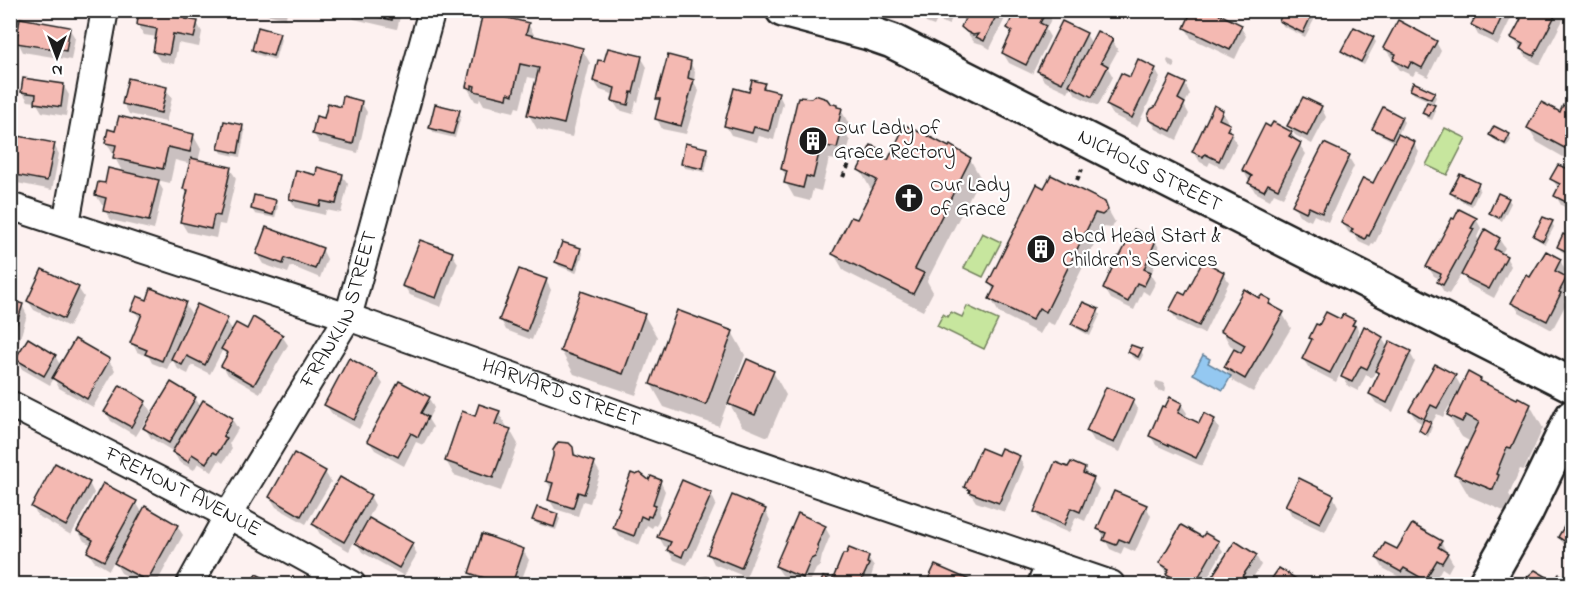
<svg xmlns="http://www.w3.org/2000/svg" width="1583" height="595" font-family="'Indie Flower',sans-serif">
	<rect width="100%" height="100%" fill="#fdf1f0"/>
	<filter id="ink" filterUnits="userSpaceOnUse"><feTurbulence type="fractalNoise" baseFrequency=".0167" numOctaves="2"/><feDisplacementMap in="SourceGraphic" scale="12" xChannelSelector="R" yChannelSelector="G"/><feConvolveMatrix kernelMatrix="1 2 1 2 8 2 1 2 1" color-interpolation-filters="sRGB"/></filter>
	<g filter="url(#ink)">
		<!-- green -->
		<g fill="#c7e69e" stroke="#72815d" stroke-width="1.5">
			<path d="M1445,128L1466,138L1447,175L1426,165Z"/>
			<path d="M982,233L1001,242L983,277L964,268Z"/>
			<path d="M967,306L998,320L984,349L937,326L943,314L948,317L951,312L962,317Z"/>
		</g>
		<!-- water -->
		<path fill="#94c8f1" stroke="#64839c" stroke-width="1.5" d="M1203,355L1210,359L1208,363L1231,376L1223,390L1193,374Z"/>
		<!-- shadow -->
		<g fill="#0003">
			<path d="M141,10H192L191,22L197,23L202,32L199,47L178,43L174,64L160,61L154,52L157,37L144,35L138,25Z"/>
			<path d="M250,10H287L286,19Z"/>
			<path d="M349,10H407L406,14L401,13L397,29L354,19Z"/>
			<path d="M916,10H955L949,25L937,20L934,26L926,23L921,13Z"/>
			<path d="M971,10H1009L990,49L982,44L974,42L963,27Z"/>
			<path d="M1017,10H1055L1046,30L1050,37L1032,74L1009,63L1003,53L1012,35L1008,28Z"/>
			<path d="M1286,10H1306L1312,13L1315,18L1305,37L1283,26L1281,21Z"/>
			<path d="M1480,10H1515L1498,45L1478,35L1473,25Z"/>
			<path d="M1523,10H1568L1540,65L1527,58L1513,38L1522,21L1520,18Z"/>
			<path d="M528,24L536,38L582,49L590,63L572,137L537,129L529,115L537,79L528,77L520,108L516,107L514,112L484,105L480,98L479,102L475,101L467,87Z"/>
			<path d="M1240,26L1246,36L1235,59L1191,38L1186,28Z"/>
			<path d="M69,28L75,38L71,60L23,52L18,42Z"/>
			<path d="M1086,34L1092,44L1112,40L1118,50L1108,68L1113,77L1098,106L1076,95L1071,86L1068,92L1044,81L1039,71Z"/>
			<path d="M279,35L281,39L275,60L256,54L253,50Z"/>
			<path d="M1373,38L1376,42L1364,65L1346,56L1343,51Z"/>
			<path d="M1436,42L1441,51L1428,77L1416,71L1413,76L1400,70L1384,47Z"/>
			<path d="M641,57L647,67L638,102L636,101L633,114L619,110L613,101L615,95L600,90L594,81L605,63Z"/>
			<path d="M1168,59L1173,61L1175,66L1174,68L1169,66L1167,61Z"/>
			<path d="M690,62L695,72L694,82L699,91L686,134L662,129L657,119L661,104L658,98Z"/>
			<path d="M1155,69L1160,78L1137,127L1113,115L1107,105L1130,79Z"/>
			<path d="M1185,84L1190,94L1184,105L1189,114L1177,140L1156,129L1150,119Z"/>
			<path d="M63,85L69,95L66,116L42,112L36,102L28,101L22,91Z"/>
			<path d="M764,85L767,91L778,93L783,103L774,140L759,136L757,142L731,135L726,126L750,94Z"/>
			<path d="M166,89L172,98L166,122L129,114L124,104Z"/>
			<path d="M1411,90L1433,93L1436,97L1432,106L1436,111L1432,120L1427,118L1424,113L1429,101L1414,94Z"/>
			<path d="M361,102L367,112L358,153L319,143L314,134L326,119Z"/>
			<path d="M829,104L841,110L849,124L846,135L850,141L845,161L829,159L821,191L813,189L810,201L794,197L786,183L787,178L782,169Z"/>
			<path d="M1321,107L1326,117L1312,144L1295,135L1289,126Z"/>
			<path d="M1564,107L1572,111V162L1537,142L1529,128L1560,114Z"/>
			<path d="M1222,111L1227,120L1226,124L1234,135L1233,137L1237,143L1224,169L1210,162L1208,166L1200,162L1194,152Z"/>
			<path d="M459,112L461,116L455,138L434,133L431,128Z"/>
			<path d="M1401,118L1404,122L1398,135L1413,143L1419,152L1374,245L1372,244L1370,247L1359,242L1355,236L1349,233L1343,223L1374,185L1395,142L1377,133L1374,129Z"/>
			<path d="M242,126L245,131L240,157L222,153L220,149Z"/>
			<path d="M1291,133L1306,154L1283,197L1274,193L1270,200L1255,192L1243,170Z"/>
			<path d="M193,135L201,149L198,162L230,169L236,178L225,225L219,224L216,238L187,232L181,222L188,195L185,189L191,164L175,160L170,183L157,180L163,190L154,230L111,220L105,210L106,205H102L96,195L106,185L123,173L107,143Z"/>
			<path d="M1491,135L1509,136L1511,140L1507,147L1493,139Z"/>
			<path d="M54,145L59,154L52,190L12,182L10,179V148Z"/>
			<path d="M706,149L709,154L705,172L685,168L682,164Z"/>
			<path d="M883,153L888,162L970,159L980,177L927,281L933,292L923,311L844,271L834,254L858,221L874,190L870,188L860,170Z"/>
			<path d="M1348,156L1354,166L1328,222L1314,215L1311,221L1299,215L1293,205Z"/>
			<path d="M1569,170L1572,172V211L1561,205L1556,196L1559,189L1552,179Z"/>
			<path d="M342,175L348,184L341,213L326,210L325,215L296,208L290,199Z"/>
			<path d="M1478,184L1480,189L1472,206L1455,198L1452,193Z"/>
			<path d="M1045,190L1107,208L1115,222L1112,228L1103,227L1054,325L1047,322L1040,334L999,313L991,299L995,292L989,283Z"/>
			<path d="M1508,199L1511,203L1502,221L1493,217L1491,213Z"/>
			<path d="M275,202L278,206L275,218L255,214L252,209Z"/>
			<path d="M1476,219L1481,228L1477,237L1480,242L1499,239L1505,248L1501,254L1506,257L1511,266L1494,298L1468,284L1462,273L1449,294L1444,292L1438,282L1440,279L1434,276L1428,267Z"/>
			<path d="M1552,223L1554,227L1545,244L1538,240L1535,236Z"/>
			<path d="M1135,231L1155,241L1161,251L1151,274L1156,282L1149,295L1143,291L1134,310L1111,299L1105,289Z"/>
			<path d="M1564,236L1572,241V257L1561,251L1559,247Z"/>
			<path d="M322,249L327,259L320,278L291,266L288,273L263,264L257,254Z"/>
			<path d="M580,250L583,254L576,273L559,266L556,262Z"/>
			<path d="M452,254L458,263L441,307L410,295L404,286Z"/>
			<path d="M1560,260L1565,270L1562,276L1566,278L1571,288L1564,301L1566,304L1552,330L1519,312L1513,303L1531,279Z"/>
			<path d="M1223,273L1229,282L1204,334L1177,321L1171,311L1185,297Z"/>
			<path d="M546,280L551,290L532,340L506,330L501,320Z"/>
			<path d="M78,288L84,297L69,327L34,310L28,301Z"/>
			<path d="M1260,300L1270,301L1275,309L1282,313L1291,328L1253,392L1233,381L1225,367L1236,349L1230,345L1222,331Z"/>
			<path d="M10,302L22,305L27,315L14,359L10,358Z"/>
			<path d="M148,302L185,304L191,313L183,330L186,331L226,320L233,331H247L282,336L288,345L260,393L228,375L223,366L227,357L223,349L210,374L192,365L188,374L178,369L172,359L167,369L152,363L149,357L137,352L132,342L141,320L133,309Z"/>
			<path d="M1098,310L1100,315L1090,336L1076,328L1073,324Z"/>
			<path d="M644,315L657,337L636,395L574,374L561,351Z"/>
			<path d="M1341,321L1354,322L1359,331L1358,334L1360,339L1382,338L1388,348L1410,353L1415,362L1393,412L1376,403L1370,394L1379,376L1376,370L1372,378L1366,375L1358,391L1348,386L1343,377L1352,356L1350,354L1336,382L1309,368L1303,359L1313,341L1311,338Z"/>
			<path d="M732,332L745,355L730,396L732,397L773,372L786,395L768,437L742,426L728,401L719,426L664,407L651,384Z"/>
			<path d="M76,341L109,361L115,370L93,407L59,388L54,378L50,385L22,369L17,359L55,356L61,366Z"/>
			<path d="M1141,350L1143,355L1140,361L1132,357L1130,352Z"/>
			<path d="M377,375L383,384L359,429L332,414L326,405Z"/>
			<path d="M1455,376L1462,388L1480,380L1482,383L1530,405L1543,428L1524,470L1520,469L1509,495L1511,499L1506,512L1469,496L1456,474L1471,442L1462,437L1448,415L1461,390L1459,389L1443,417L1437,414L1431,425L1432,427L1428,437L1420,430L1423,424L1416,420L1410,410Z"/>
			<path d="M1156,381L1164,383L1166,388L1165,392L1157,390L1155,385Z"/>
			<path d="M195,398L201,407L203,402L232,419L238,429L229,444L232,449L223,463L219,460L212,472L198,463L194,470L179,462L174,452L151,438L145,428Z"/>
			<path d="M429,398L434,408L428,419L433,427L423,445L416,442L404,466L375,450L369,441Z"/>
			<path d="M1132,401L1138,410L1120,452L1094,441L1088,431Z"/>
			<path d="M145,402L151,412L136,436L111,421L106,412Z"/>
			<path d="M1181,404L1187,413L1185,418L1200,425L1214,420L1219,429L1202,466L1156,445L1150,435Z"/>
			<path d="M499,413L507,427L506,429L510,430L518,444L501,491L454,475L446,461L476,418Z"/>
			<path d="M572,448L578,458L594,463L600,473L590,503L583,501L578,516L555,509L549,499L552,490L547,481Z"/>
			<path d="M295,455L325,472L331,482L306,524L276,507L270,497Z"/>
			<path d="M999,457H1019L1024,467L1005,512L976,502L966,487Z"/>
			<path d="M1069,469H1084L1099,489L1085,521L1076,517L1069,533L1041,521L1035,512Z"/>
			<path d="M660,481L665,491L658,512L660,516L656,526L654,525L652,528L647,525L639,545L620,537L614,528L621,510L619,507L650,483Z"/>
			<path d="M89,483L94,493L71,535L38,516L33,507Z"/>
			<path d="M711,494L716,504L692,558L691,557L687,565L674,560L668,550L669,548L664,546L659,537Z"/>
			<path d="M370,496L375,505L368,519L412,545L417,554L404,576L362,552L355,540L349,551L320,534L314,524Z"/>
			<path d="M1333,496L1338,506L1325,532L1292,516L1287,506Z"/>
			<path d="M136,502L143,514L177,526L183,535L156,584H143L121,573L114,561L109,570L94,561L88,552L92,545L84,541L78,531Z"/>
			<path d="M1146,506L1151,516L1135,552L1124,547L1121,554L1110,549L1099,528Z"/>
			<path d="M765,510L770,520L746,577L714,564L709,554Z"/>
			<path d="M557,515L560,519L556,530L537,524L534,520Z"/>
			<path d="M1572,516V551L1565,546L1559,537Z"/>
			<path d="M825,527L830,536L822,556L820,566L816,569L809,584H803L782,575L776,566Z"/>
			<path d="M1203,539L1217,542L1223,551L1204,584H1188L1174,576V580L1182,584H1174L1161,563Z"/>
			<path d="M1441,542L1453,563L1448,572L1442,568L1433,584H1423L1409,576L1406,581L1383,568L1377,558L1398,552Z"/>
			<path d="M1235,543L1256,556L1261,565L1249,584H1208Z"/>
			<path d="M523,550L529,560L520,584H481L476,583L471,573Z"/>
			<path d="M868,558L874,567L869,584H822L824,579L833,583Z"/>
			<path d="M936,567L975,584H928Z"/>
			<path d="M1559,576L1572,584H1529L1555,583Z"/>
		</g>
		<!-- building -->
		<g fill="#f4b9b2" stroke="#1c1c1c" stroke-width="1.5">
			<path d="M139,10H187L185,19L198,21L194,38L173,34L169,55L153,52L157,29L137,25Z"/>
			<path d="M351,10H394L392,20Z"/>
			<path d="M920,10H946L943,16L932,11L929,18L919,14Z"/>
			<path d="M969,10H999L984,41L976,37L978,34L973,35L967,32L961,27Z"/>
			<path d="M1016,10H1047L1040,23L1046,26L1026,65L1002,53L1012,31L1007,28Z"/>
			<path d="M1192,10H1211L1242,25L1230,50L1184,28Z"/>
			<path d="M1284,10L1313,12L1303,33L1279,21Z"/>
			<path d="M1479,10H1505L1493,36L1471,25Z"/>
			<path d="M1522,10H1558L1534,56L1520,49L1523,44L1511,38L1521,19L1518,18Z"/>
			<path d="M483,12L529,23L526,34L583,48L564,124L527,115L539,68L520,64L513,95L508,93L507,99L474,91L475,86L472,85V89L466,87Z"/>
			<path d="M20,18L70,27L66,51L16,43Z"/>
			<path d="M1398,20L1437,41L1422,68L1411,62L1408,68L1393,60L1396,54L1383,48Z"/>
			<path d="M1062,21L1087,33L1062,83L1037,71Z"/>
			<path d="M258,27L280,33L273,56L252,50Z"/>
			<path d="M1354,27L1374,37L1361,62L1341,51Z"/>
			<path d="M1097,31L1113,39L1101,62L1108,66L1092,97L1069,85Z"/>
			<path d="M608,48L642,56L633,93L631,92L628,105L612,101L615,88L593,81L598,60L604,61Z"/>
			<path d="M668,55L691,61L688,78L694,80L681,126L655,119L660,99H656Z"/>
			<path d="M1138,59L1156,68L1132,118L1106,105L1121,73L1130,77Z"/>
			<path d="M1171,76L1186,83L1178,99L1185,103L1171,131L1149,120L1148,115L1151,109L1155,107Z"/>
			<path d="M23,78L64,84L61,107L35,103L36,94L21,92Z"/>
			<path d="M128,78L167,87L161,113L122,104Z"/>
			<path d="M752,80L765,83L763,88L779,92L769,131L754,127L752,133L724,126L734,88L749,92Z"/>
			<path d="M1413,82L1435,92L1431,99L1410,90Z"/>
			<path d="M815,95L827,99L830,103L837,105V107L842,108L838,125L843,126L837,148L821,145L813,178L806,176L803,188L784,183L787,171L781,169L798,97L811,98Z"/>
			<path d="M343,96L362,101L353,144L312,134L316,116L324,118L328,103L341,107Z"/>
			<path d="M1303,97L1322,106L1307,136L1287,126Z"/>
			<path d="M1427,102L1435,105L1429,116L1422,113Z"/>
			<path d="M1541,102L1560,112L1563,105L1572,110V152L1527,128Z"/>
			<path d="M435,104L460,110L453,134L429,128Z"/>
			<path d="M1214,105L1223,110L1219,119L1230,124L1227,130L1232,132L1219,161L1205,154L1203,157L1192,152Z"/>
			<path d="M1383,107L1402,117L1392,138L1372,129Z"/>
			<path d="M119,116L194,134L190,152L168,147L163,169L113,158L116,145L105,143L108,129L115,131Z"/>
			<path d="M224,121L243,125L238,153L218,149Z"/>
			<path d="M1273,122L1292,132L1289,136L1301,143L1278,189L1268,184L1264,191L1248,183L1252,176L1242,170L1265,124L1270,127Z"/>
			<path d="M905,125L921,133L922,131L929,135L928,136L949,147L950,145L971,158L915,269L924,273L913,294L832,254L851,217L857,219L877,180L858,170L871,145L884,151L881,157L888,160Z"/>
			<path d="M1494,126L1510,134L1505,144L1489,135Z"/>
			<path d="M1398,134L1415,142L1369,236L1367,235L1365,239L1351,232L1353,229L1341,223L1363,178L1373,183Z"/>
			<path d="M13,135L55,143L47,181L10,174V145Z"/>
			<path d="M685,143L707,148L703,169L681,164Z"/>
			<path d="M1324,143L1350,155L1322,213L1309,207L1306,212L1292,205Z"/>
			<path d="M191,158L231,167L220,216L214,215L211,229L180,222L188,190L183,189Z"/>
			<path d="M1558,165L1572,170V205L1554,196L1560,184L1550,179Z"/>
			<path d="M317,167L343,174L336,204L321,201L320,206L289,199L296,170L316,175Z"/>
			<path d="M108,168L159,180L149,221L103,211L106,198L95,195L98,182L105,183Z"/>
			<path d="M1460,174L1479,183L1469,202L1450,193Z"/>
			<path d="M1051,175L1105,202L1108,210L1102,215L1095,213L1046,312L1039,308L1032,320L989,299L995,287L988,283L1037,184L1044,188Z"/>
			<path d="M1498,193L1509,198L1499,218L1489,213Z"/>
			<path d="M254,195L276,200L273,215L251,209Z"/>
			<path d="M1459,209L1477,218L1471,228L1474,229L1443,285L1437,282L1441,274L1426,267L1452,218L1454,219Z"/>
			<path d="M1543,217L1553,221L1543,241L1533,236Z"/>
			<path d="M266,227L323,248L315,269L285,258L283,264L256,254Z"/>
			<path d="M1134,229L1156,240L1144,269L1151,272L1144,286L1137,283L1128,302L1103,289L1117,257L1120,256Z"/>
			<path d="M1485,229L1500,238L1494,249L1507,256L1489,289L1461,275Z"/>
			<path d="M1563,234L1572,239V254L1557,247Z"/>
			<path d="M420,240L453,252L436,298L402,286Z"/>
			<path d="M562,242L581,248L574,269L555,262Z"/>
			<path d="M1546,251L1561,259L1555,271L1567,277L1559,292L1561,293L1547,321L1511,303L1526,275L1530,277Z"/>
			<path d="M1203,261L1224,272L1199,326L1169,311L1179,292L1185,295Z"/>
			<path d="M42,269L79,287L64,319L27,301Z"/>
			<path d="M519,269L547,279L527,331L499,320Z"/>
			<path d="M151,288L186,302L162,361L145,354L147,350L130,343L142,314L131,310L137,296L147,300Z"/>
			<path d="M1244,289L1259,298L1262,295L1271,300L1269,304L1284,312L1245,379L1224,367L1234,349L1241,353L1245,345L1220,331Z"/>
			<path d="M581,291L645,314L623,374L560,351Z"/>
			<path d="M10,300L23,304L10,344Z"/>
			<path d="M1083,302L1099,309L1088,332L1071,324Z"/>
			<path d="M197,304L228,318L205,365L187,356L182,365L171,359Z"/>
			<path d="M677,310L733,331L706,405L650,384Z"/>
			<path d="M1326,312L1340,319L1343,314L1355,320L1352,325L1355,326L1330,373L1302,359L1312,339L1309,338L1316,324L1319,325Z"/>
			<path d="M253,317L283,335L254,385L221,366L228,353L221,349L236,323L247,329Z"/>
			<path d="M1364,326L1383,337L1367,369L1361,366L1352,382L1341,377Z"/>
			<path d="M28,338L56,355L44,376L15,359Z"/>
			<path d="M75,339L110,359L87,399L52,378Z"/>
			<path d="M1390,341L1411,351L1387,403L1369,394L1379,373L1375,371Z"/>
			<path d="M1131,345L1142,349L1138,357L1128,352Z"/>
			<path d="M349,358L378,374L354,420L324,405Z"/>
			<path d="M747,359L774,371L755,415L728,404Z"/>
			<path d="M1435,364L1456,375L1437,408L1431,405L1424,419L1409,410Z"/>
			<path d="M1468,372L1481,379L1480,381L1517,399L1518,397L1531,404L1511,448L1507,447L1496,474L1499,475L1493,490L1454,474L1479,422L1466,415L1462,422L1447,415Z"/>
			<path d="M399,381L430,397L421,413L428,417L418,437L411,433L398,457L367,441Z"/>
			<path d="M171,382L196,397L169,443L143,428Z"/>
			<path d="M120,385L146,401L131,427L104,412Z"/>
			<path d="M1106,387L1134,399L1114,443L1086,431Z"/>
			<path d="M1170,397L1182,403L1178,413L1199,423L1204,413L1215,419L1196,458L1149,436L1162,406L1165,407Z"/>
			<path d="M203,400L233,418L223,436L227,438L217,454L213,452L206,463L192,454L188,462L172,452Z"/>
			<path d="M479,404L500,411L495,424L511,429L493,478L445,461L462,411L475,416Z"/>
			<path d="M1424,419L1431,422L1425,434L1419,430Z"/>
			<path d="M558,442L569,443L573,447L574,455L595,462L584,494L578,492L573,508L548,500L553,483L546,481L553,456V450Z"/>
			<path d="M981,448L998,455L1001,448L1020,456L999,503L969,492L970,490L964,487Z"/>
			<path d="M294,453L326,471L301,516L269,497Z"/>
			<path d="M1055,462L1068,467L1071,462L1085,468L1083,473L1094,478L1080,512L1071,508L1064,525L1034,512Z"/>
			<path d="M55,463L90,482L66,526L31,507Z"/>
			<path d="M631,473L636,475L640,473L649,480L651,476L661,480L653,504L656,505L651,517L648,516L647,519L641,516L634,536L613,528L620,508L618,507Z"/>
			<path d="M340,477L371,495L344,542L312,524Z"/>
			<path d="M1299,478L1334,495L1320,523L1285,506Z"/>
			<path d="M682,480L712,493L687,549H685L682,557L667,550L671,542L657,537Z"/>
			<path d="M103,483L137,501L104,561L87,552L93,540L77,531Z"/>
			<path d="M1114,491L1147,505L1129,543L1119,539L1116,545L1103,540L1106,533L1097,529Z"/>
			<path d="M732,495L766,509L741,568L707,554Z"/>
			<path d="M145,506L178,525L147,581L114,563Z"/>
			<path d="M537,507L558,514L554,527L532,520Z"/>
			<path d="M798,513L826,526L817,545L818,550L815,557L811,559L803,578L775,566Z"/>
			<path d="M1572,513V546L1558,537Z"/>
			<path d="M369,518L413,543L399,568L355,543Z"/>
			<path d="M1412,524L1442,541L1438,547L1448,553L1442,563L1437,560L1425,580L1404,568L1401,572L1376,558L1385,543L1397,549Z"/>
			<path d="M1181,525L1202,537L1205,533L1219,541L1195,583L1185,577L1182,582L1166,574L1169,569L1159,563Z"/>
			<path d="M482,534L524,549L512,584H503L469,573Z"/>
			<path d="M1235,541L1257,555L1237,584H1207Z"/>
			<path d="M849,548L869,556L867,563L869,564L860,584H820L823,577L832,581L843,554H846Z"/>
			<path d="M935,565L979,584H926Z"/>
			<path d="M1279,568L1304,584H1268Z"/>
			<path d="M1535,570L1554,581L1559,574L1572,582V584H1528L1527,577Z"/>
			<path d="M256,574L276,584H250Z"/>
			<path d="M707,577L727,584H693L694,580L698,582L699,578Z"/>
		</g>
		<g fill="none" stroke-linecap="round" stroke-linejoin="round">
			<!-- street casing -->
			<g stroke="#1c1c1c" stroke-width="30">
				<g id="street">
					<path id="s1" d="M10,206L348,317L699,443L1111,584"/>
					<path d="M66,223L105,10"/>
					<path id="s2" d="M10,404L228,515L352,584"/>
					<path id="s3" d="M190,584L228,515L348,317L432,10"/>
					<path d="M1041,584L1050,564"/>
				</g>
			</g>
			<!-- secondary casing -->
			<g stroke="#1c1c1c" stroke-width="38">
				<g id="secondary">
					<path id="s4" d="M783,10L869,33L892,41L1572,385"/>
					<path d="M1485,584L1526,512L1572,417"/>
				</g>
			</g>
			<!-- path -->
			<g stroke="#1c1c1c" stroke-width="4" stroke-dasharray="4.5 4.5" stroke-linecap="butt">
				<path d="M843,177L854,153"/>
				<path d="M1077,180L1082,169"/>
			</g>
			<!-- street -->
			<use href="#street" stroke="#fff" stroke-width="26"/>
			<!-- secondary -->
			<use href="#secondary" stroke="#fff" stroke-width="33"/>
		</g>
	</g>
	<!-- icons -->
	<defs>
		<g id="building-disc" transform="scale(1.5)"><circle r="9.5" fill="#1c1c1c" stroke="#fff"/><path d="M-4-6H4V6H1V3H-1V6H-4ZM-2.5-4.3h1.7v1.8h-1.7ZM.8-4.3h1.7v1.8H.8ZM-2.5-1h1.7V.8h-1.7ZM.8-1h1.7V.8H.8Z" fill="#fff"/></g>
		<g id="church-disc" transform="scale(1.5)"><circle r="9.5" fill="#1c1c1c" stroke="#fff"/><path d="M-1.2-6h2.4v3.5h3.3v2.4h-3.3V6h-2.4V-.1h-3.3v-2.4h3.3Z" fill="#fff"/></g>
	</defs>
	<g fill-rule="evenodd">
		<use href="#building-disc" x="813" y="141"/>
		<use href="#church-disc" x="909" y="198"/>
		<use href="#building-disc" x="1041" y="249"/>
	</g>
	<g text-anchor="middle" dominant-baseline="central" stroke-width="4.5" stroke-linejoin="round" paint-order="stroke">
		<!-- poi labels -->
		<g font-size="21" fill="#1c1c1c" stroke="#fff" text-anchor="start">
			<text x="834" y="129">Our Lady of<tspan x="834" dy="24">Grace Rectory</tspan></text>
			<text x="930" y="186">Our Lady<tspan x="930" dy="24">of Grace</tspan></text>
			<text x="1062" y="237">abcd Head Start &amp;<tspan x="1062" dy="24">Children's Services</tspan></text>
		</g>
		<!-- street labels -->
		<g font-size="21" fill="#1c1c1c" stroke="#fff">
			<text stroke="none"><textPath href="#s4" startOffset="402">NICHOLS STREET</textPath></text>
			<text stroke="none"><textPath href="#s3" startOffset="314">FRANKLIN STREET</textPath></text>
			<text stroke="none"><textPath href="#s1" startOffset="582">HARVARD STREET</textPath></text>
			<text stroke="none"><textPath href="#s2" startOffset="194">FREMONT AVENUE</textPath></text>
		</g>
	</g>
	<!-- margin -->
	<rect width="1583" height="595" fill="none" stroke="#fff" stroke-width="36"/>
	<rect x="18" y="18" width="1547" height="559" fill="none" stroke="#1c1c1c" stroke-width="2" filter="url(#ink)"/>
	<!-- north arrow -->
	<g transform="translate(57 57) rotate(180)" stroke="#ffffff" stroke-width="4.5" paint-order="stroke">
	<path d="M0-4.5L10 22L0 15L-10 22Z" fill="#1c1c1c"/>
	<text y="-9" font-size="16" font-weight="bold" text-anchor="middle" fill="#1c1c1c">N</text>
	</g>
</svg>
